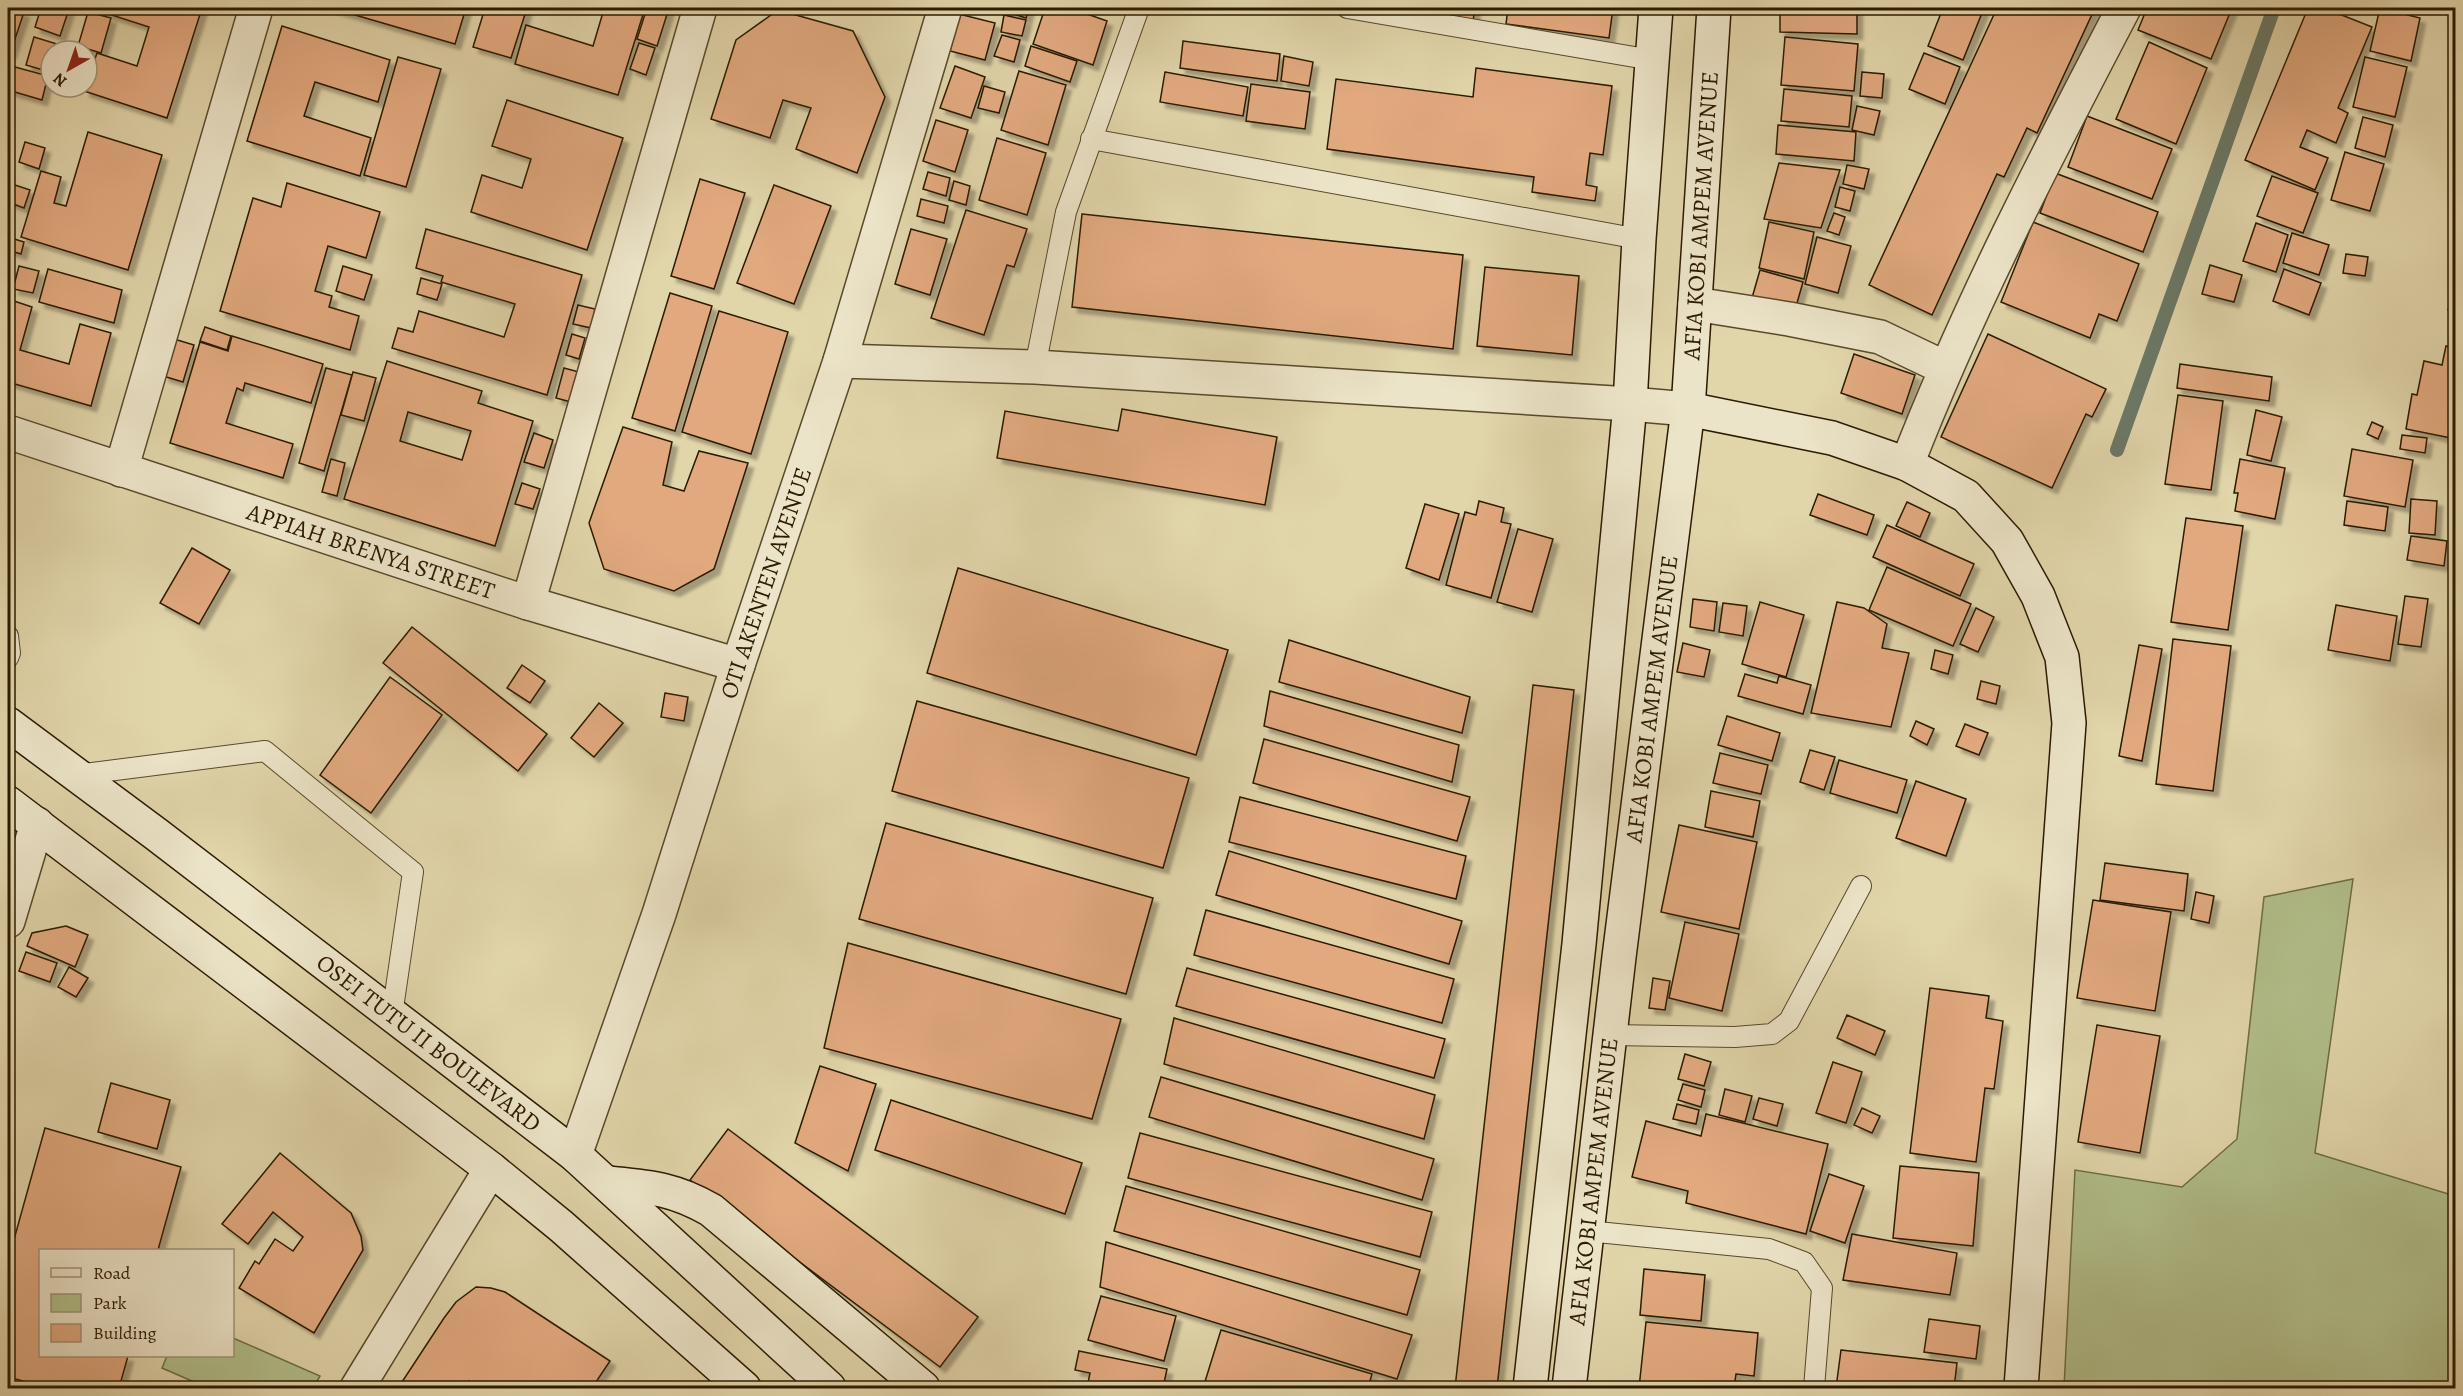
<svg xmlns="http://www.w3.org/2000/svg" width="2463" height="1396" font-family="Alegreya,serif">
	<defs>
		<filter id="shadow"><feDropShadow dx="5.5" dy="5.5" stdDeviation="1.5" flood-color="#0004"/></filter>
	</defs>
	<rect width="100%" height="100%" fill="#e1d5aa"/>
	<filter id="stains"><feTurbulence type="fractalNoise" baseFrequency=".00333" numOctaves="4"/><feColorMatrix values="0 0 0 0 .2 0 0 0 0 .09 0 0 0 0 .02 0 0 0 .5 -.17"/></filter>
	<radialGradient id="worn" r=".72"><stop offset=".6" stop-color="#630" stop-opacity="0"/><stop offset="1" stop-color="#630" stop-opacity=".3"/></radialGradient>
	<!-- green -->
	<g fill="#b1be8a" stroke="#6e6c46" stroke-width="1.5">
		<path d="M2353,879L2315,1153L2455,1196L2456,1329L2451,1388H2064L2075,1170L2182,1187L2237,1139L2264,897Z"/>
		<path d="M233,1338L320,1376L313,1388H208L162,1368L167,1356H232Z"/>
	</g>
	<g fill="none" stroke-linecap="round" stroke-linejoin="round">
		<!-- stream -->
		<path stroke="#6a7966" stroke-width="14" d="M2117,450L2274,8"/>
	</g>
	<!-- building -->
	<g fill="#e2a97f" stroke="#2c1a01" stroke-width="1.5" fill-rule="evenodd" filter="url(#shadow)">
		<path d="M8,8L24,12L10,54L8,53Z"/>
		<path d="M41,8L69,9L60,36L35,27Z"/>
		<path d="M93,8H202L167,118L84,91L97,53L137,66L149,27L93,9Z"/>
		<path d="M331,8H466L455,44Z"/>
		<path d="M485,8H527L511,58L473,47Z"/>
		<path d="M600,8H645L618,95L515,64L526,25L593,46L604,9Z"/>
		<path d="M647,8H669L657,46L637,39Z"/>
		<path d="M1003,8H1029L1026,18L1002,10Z"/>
		<path d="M1045,8H1070L1107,21L1093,65L1033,44Z"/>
		<path d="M1391,8H1475L1473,21Z"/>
		<path d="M1508,8H1613L1609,38L1506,24Z"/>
		<path d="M1780,8H1857V34L1780,32Z"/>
		<path d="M1943,8H1984L1963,60L1928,46Z"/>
		<path d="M1997,8H2095L2037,133L2027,128L2004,177L1997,174L1932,315L1869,285Z"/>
		<path d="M2147,8H2232L2211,59L2138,30Z"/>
		<path d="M2308,8H2324L2372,27L2338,108L2348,113L2336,143L2307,130L2300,147L2328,158L2315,190L2245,160Z"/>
		<path d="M2380,8L2420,18L2411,61L2370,51Z"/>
		<path d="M778,10L853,31L885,97L857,173L796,149L811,108L783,100L770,138L711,119L736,40Z"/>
		<path d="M88,12L111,18L101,53L78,46Z"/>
		<path d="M959,14L995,23L985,60L950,51Z"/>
		<path d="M1004,15L1026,20L1022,36L1001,32Z"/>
		<path d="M282,26L390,60L378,102L315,82L304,116L371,138L360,176L247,141Z"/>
		<path d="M1002,35L1020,40L1014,62L994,56Z"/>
		<path d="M34,37L57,44L55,51H51L50,72L26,65Z"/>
		<path d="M1785,37L1858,44L1854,91L1781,85Z"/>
		<path d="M1183,41L1280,54L1277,81L1180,68Z"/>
		<path d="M2149,42L2207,68L2176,144L2116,119Z"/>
		<path d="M639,43L655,48L646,75L630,69Z"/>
		<path d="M1031,46L1077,61L1070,82L1025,66Z"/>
		<path d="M1924,53L1960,67L1945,104L1909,89Z"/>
		<path d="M1284,56L1313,62L1309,86L1281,81Z"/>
		<path d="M398,57L441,69L406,187L364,175Z"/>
		<path d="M2365,57L2407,67L2395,117L2353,107Z"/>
		<path d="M955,66L985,77L971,118L940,108Z"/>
		<path d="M15,67L48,76L42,100L8,90Z"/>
		<path d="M1476,68L1612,86L1603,155L1590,153L1586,185L1597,187L1595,201L1532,192L1534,177L1327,149L1336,79L1473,97Z"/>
		<path d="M1019,71L1066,85L1048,145L1001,130Z"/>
		<path d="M1165,72L1248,87L1243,116L1160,102Z"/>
		<path d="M1862,72L1884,74L1882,98L1860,96Z"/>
		<path d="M1251,84L1310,92L1305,129L1246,121Z"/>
		<path d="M984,86L1005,92L999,113L978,108Z"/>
		<path d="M1784,89L1852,96L1849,127L1781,121Z"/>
		<path d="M507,100L623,138L587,250L471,212L482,175L522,188L531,159L492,146Z"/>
		<path d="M1857,106L1880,111L1874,135L1852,130Z"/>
		<path d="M2087,116L2172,149L2152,199L2068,167Z"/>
		<path d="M2363,117L2393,125L2385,157L2355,148Z"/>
		<path d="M936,120L968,130L955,172L923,161Z"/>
		<path d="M1778,125L1856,132L1854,161L1776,154Z"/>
		<path d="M88,132L162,155L128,270L21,237L41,171L61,177L54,203L66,206Z"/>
		<path d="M997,138L1046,153L1027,215L979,200Z"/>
		<path d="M25,142L45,148L39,169L19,162Z"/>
		<path d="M2345,152L2384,164L2370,211L2331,200Z"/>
		<path d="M1779,163L1840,170L1821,228L1764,219Z"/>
		<path d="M1847,165L1869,169L1864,189L1843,184Z"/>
		<path d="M928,172L950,178L946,196L923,189Z"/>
		<path d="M2055,173L2158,212L2143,252L2040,213Z"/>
		<path d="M2272,176L2318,193L2303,233L2257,216Z"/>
		<path d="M700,179L745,193L714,289L671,276Z"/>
		<path d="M954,181L970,186L966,205L949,200Z"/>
		<path d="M287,183L380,212L366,258L328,246L315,291L332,296L329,307L359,316L350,350L220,311L253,198L281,207Z"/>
		<path d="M12,184L30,190L24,208L8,202Z"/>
		<path d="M774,185L831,206L794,304L737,283Z"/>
		<path d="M1840,187L1855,191L1850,211L1835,207Z"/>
		<path d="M921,199L948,206L944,223L917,216Z"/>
		<path d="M966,210L1027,229L1014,267L1007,265L984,335L931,318Z"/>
		<path d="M1834,213L1845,217L1839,235L1827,231Z"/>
		<path d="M1082,214L1463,255L1453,349L1072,307Z"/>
		<path d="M1769,222L1814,232L1804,279L1759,268Z"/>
		<path d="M2033,222L2139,264L2117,321L2099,314L2090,338L2001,302Z"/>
		<path d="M2256,223L2288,235L2276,272L2243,261Z"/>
		<path d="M426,229L582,275L547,395L392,348L398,328L413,332L419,311L504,337L515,304L441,282L443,276L416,268Z"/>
		<path d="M911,229L947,239L930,295L895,284Z"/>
		<path d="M2292,233L2329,245L2319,275L2283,263Z"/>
		<path d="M8,237L24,242L21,254L8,250Z"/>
		<path d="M1817,237L1851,246L1838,293L1805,284Z"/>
		<path d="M2346,254L2368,257L2365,276L2343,273Z"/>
		<path d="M2210,265L2242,275L2234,302L2202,294Z"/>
		<path d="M19,266L39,271L33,293L13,289Z"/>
		<path d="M343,266L372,275L364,300L336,291Z"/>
		<path d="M1485,267L1579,276L1572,355L1477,346Z"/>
		<path d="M48,269L122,290L114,323L39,302Z"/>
		<path d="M2284,269L2321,283L2309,315L2273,301Z"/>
		<path d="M1760,270L1803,282L1793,317L1750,305Z"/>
		<path d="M421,278L442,284L437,300L417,294Z"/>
		<path d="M2456,285V312L2448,310Z"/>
		<path d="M670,293L712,306L675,431L632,418Z"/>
		<path d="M8,299L32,307L20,350L69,364L80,324L111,333L91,406L8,382Z"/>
		<path d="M578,305L595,309L591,328L573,324Z"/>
		<path d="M719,311L788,332L751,454L682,432Z"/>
		<path d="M205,327L231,336L227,350L200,341Z"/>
		<path d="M572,334L585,338L579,359L566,355Z"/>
		<path d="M1988,334L2106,389L2092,417L2086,414L2052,488L1941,437Z"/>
		<path d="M232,336L323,364L311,403L245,383L243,391L237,388L226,423L293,444L283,478L170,443L200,342L228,351Z"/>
		<path d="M174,339L194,345L183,382L163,376Z"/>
		<path d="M2455,340L2456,439L2406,429L2412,394L2417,395L2424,361L2442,365L2446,346L2454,348Z"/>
		<path d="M1854,354L1915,375L1902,414L1841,393Z"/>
		<path d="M387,361L482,391L478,403L533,421L495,546L344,499ZM408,412L471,431L462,460L400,441Z"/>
		<path d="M2180,364L2272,377L2269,401L2177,388Z"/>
		<path d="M326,368L352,375L324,471L299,463Z"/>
		<path d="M564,368L579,372L571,402L556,398Z"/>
		<path d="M353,372L376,378L364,421L341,415Z"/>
		<path d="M2178,395L2223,401L2211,490L2165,484Z"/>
		<path d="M1122,409L1277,437L1265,505L997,458L1005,411L1118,431Z"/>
		<path d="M2256,410L2282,417L2271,461L2247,455Z"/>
		<path d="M2372,422L2383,427L2378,439L2367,434Z"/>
		<path d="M623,427L672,442L663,485L684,491L699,451L748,463L714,569L674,591L604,569L589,523Z"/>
		<path d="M534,433L553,440L544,468L524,462Z"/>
		<path d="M2402,435L2427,438L2425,453L2400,449Z"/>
		<path d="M2352,449L2413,460L2405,507L2344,496Z"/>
		<path d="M331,459L345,463L337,496L322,492Z"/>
		<path d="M2240,459L2285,468L2275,519L2235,511L2238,493H2234Z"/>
		<path d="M522,483L540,489L533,509L515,504Z"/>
		<path d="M1818,494L1874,515L1867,535L1810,515Z"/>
		<path d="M2411,499L2437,501L2435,535L2409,533Z"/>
		<path d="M1479,501L1504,508L1501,522L1511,524L1491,598L1446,585L1465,512L1476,515Z"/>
		<path d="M2347,501L2388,507L2385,531L2344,525Z"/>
		<path d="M1907,502L1930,513L1920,537L1896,526Z"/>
		<path d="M1425,504L1459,514L1439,580L1406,568Z"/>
		<path d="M2186,518L2243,526L2228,630L2171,622Z"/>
		<path d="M1887,525L1974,564L1960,596L1873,557Z"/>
		<path d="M1518,529L1553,539L1532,612L1497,602Z"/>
		<path d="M2411,536L2447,541L2444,566L2407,560Z"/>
		<path d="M192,548L230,570L199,624L160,603Z"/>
		<path d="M1887,567L1971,604L1953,646L1869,610Z"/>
		<path d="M958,568L1228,650L1196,755L927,673Z"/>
		<path d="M2405,596L2428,599L2421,647L2398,644Z"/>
		<path d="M1693,599L1717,602L1714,631L1690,627Z"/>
		<path d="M1760,602L1804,615L1786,677L1742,664Z"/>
		<path d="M1837,602L1864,608L1887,624L1882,648L1909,653L1891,727L1811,713Z"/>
		<path d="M1723,603L1747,606L1743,636L1719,632Z"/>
		<path d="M2336,605L2397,616L2390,661L2328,650Z"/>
		<path d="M1976,608L1994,617L1978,652L1960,644Z"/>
		<path d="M412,627L547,734L518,771L383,663Z"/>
		<path d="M2173,639L2231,646L2213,791L2156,784Z"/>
		<path d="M1289,640L1470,697L1462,733L1279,682Z"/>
		<path d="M1683,643L1710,650L1704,677L1677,672Z"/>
		<path d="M2139,645L2162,649L2142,761L2119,756Z"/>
		<path d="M1935,650L1953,655L1948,674L1931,669Z"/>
		<path d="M522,665L545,681L530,703L507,688Z"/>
		<path d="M1745,674L1777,683L1779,676L1811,685L1803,714L1738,696Z"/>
		<path d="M390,677L442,715L371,813L320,775Z"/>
		<path d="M1981,681L2000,686L1996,704L1977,699Z"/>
		<path d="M1533,685L1574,690L1497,1388H1455Z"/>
		<path d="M1270,691L1459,745L1452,782L1264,726Z"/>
		<path d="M665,693L688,697L684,721L661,717Z"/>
		<path d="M917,701L1189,778L1163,868L892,791Z"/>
		<path d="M599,703L623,723L594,757L571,738Z"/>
		<path d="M1727,716L1780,733L1772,761L1718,745Z"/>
		<path d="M1916,721L1934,729L1927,745L1910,736Z"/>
		<path d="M1965,724L1988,733L1979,755L1956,746Z"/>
		<path d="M1264,739L1470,797L1457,841L1253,783Z"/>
		<path d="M1810,750L1835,757L1824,790L1800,782Z"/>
		<path d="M1720,753L1768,765L1761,794L1713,783Z"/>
		<path d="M1839,760L1907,780L1897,813L1830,793Z"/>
		<path d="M1916,781L1966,799L1946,856L1896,838Z"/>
		<path d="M1711,791L1760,801L1753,837L1705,827Z"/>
		<path d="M1240,797L1466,856L1456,899L1229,842Z"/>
		<path d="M886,823L1153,898L1126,994L859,919Z"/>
		<path d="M1679,825L1757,842L1739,929L1661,912Z"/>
		<path d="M1229,851L1462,921L1449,964L1216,895Z"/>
		<path d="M2105,863L2188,874L2184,911L2100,900Z"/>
		<path d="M2196,892L2214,896L2209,923L2191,919Z"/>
		<path d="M2093,900L2171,912L2155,1011L2077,998Z"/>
		<path d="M1206,910L1454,979L1442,1023L1194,955Z"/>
		<path d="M1685,922L1739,934L1722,1011L1669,998Z"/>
		<path d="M66,926L88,935L75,967L27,946L32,933Z"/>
		<path d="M848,943L1121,1019L1092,1119L824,1048Z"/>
		<path d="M26,952L57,963L50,982L19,971Z"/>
		<path d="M69,967L88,978L76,997L58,987Z"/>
		<path d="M1187,968L1445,1039L1434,1078L1176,1006Z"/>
		<path d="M1653,978L1670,981L1665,1010L1649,1008Z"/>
		<path d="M1930,988L1989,996L1986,1018L2003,1021L1994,1089L1985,1088L1976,1162L1910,1153Z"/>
		<path d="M1847,1015L1885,1031L1875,1055L1837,1038Z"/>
		<path d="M1174,1018L1435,1095L1424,1139L1164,1064Z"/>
		<path d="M2097,1025L2160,1036L2140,1153L2078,1142Z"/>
		<path d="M1685,1054L1711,1062L1704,1086L1678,1079Z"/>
		<path d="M1833,1062L1862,1072L1846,1123L1816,1113Z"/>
		<path d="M820,1066L876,1084L848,1171L795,1143Z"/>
		<path d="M1161,1077L1434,1159L1422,1200L1149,1117Z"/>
		<path d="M111,1083L170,1100L157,1149L98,1132Z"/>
		<path d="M1683,1084L1705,1090L1701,1107L1678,1100Z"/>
		<path d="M1725,1089L1752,1096L1745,1122L1719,1115Z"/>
		<path d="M1759,1098L1783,1104L1777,1126L1753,1119Z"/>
		<path d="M891,1100L1082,1163L1065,1214L875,1150Z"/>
		<path d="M1677,1104L1699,1110L1696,1124L1673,1119Z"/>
		<path d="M1862,1108L1880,1116L1872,1133L1854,1125Z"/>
		<path d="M1706,1114L1828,1144L1806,1234L1686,1203L1688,1191L1632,1177L1646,1121L1701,1136Z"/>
		<path d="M45,1128L181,1167L158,1250H40V1356H128L119,1388H49L8,1377V1261Z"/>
		<path d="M728,1129L978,1317L940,1367L690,1180Z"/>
		<path d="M1140,1133L1432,1212L1420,1257L1128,1178Z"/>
		<path d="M280,1153L351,1213L361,1236L363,1250L314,1333L239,1288L255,1261L259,1264L275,1239L293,1251L303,1237L273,1212L248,1244L222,1224Z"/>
		<path d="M1900,1166L1979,1173L1973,1246L1893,1238Z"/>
		<path d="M1829,1174L1864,1186L1845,1243L1810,1231Z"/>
		<path d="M1126,1186L1420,1270L1407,1315L1114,1231Z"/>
		<path d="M1852,1234L1957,1253L1950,1295L1843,1280Z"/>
		<path d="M1106,1242L1412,1335L1397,1379L1100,1287Z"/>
		<path d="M1644,1269L1705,1275L1701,1321L1640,1315Z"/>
		<path d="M476,1287L491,1288L505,1292L610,1361L592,1388H480L469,1381L465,1388H398L444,1318L456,1302Z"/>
		<path d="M1101,1296L1176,1316L1164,1361L1088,1340Z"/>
		<path d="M1929,1319L1980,1326L1976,1359L1924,1352Z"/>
		<path d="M1646,1322L1758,1333L1754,1376L1736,1374L1734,1388H1639Z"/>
		<path d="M1221,1330L1372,1374L1368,1388H1203Z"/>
		<path d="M1841,1350L1957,1363L1954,1388H1836Z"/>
		<path d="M1079,1351L1167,1369L1163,1388H1087L1090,1373L1075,1370Z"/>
	</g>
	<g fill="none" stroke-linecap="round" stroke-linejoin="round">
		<!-- service casing -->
		<g stroke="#59492b" stroke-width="22">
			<g id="service">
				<path d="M1347,8L1652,60"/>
				<path d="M1091,139L1639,239"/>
				<path d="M1035,367L1066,212L1139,8"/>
				<path d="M8,636L10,653L8,658"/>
				<path d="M76,775L265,751L413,872L392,1015"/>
				<path d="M1610,1035L1735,1037L1772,1034L1789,1021L1861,886"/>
				<path d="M1587,1231L1769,1249L1804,1262L1822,1288L1814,1388"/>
			</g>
		</g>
		<!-- minor casing -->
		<g stroke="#59492b" stroke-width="36">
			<g id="minor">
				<path d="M1695,304L1789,319L1880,337L1945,368"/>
				<path d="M840,361L1035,367L1630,404L1688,409"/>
				<path id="s1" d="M8,432L528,603L738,665"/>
				<path d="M1907,464C1968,307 2046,157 2124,8"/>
				<path d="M121,470L256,8"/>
				<path d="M528,603L700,8"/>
				<path d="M8,921L37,824"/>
				<path id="s2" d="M575,1155L659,914L738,665L840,361L945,8"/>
				<path d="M357,1388L491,1169"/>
			</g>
		</g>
		<!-- secondary casing -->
		<g stroke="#2c1a01" stroke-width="36">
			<g id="secondary">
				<path d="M1688,409L1832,438L1907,464L1966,496L2007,541L2038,596L2062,657L2069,723L2021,1388"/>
				<path id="s3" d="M8,724L156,834L575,1155L829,1388"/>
				<path d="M8,803L491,1169L561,1226L744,1388"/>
				<path d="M607,1183C649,1187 673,1188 711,1210L923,1388"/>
				<path d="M1530,1388L1579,944L1630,404L1639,239L1656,8"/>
				<path id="s4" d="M1569,1388L1619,957L1688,409L1714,8"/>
			</g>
		</g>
		<!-- service -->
		<use href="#service" stroke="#ece4c8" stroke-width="20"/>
		<!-- minor -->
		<use href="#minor" stroke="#ece4c8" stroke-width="33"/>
		<!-- secondary -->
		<use href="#secondary" stroke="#ece4c8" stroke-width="33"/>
	</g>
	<g text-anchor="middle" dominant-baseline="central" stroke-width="4.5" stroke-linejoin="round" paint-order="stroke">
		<!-- street labels -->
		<g font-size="24" fill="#2c1a01" stroke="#ece4c8">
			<text stroke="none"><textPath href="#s4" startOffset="1180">AFIA KOBI AMPEM AVENUE</textPath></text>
			<text stroke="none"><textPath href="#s1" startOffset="382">APPIAH BRENYA STREET</textPath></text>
			<text stroke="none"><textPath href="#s2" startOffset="603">OTI AKENTEN AVENUE</textPath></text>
			<text stroke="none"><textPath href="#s4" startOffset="694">AFIA KOBI AMPEM AVENUE</textPath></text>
			<text stroke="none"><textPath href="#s3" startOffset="528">OSEI TUTU II BOULEVARD</textPath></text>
			<text stroke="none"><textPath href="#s4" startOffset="208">AFIA KOBI AMPEM AVENUE</textPath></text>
		</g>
	</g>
	<!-- margin -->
	<rect width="2463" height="1396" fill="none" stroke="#e1d5aa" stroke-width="30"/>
	<rect x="9" y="9" width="2445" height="1378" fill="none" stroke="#2c1a01" stroke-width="3"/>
	<rect x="15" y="15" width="2433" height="1366" fill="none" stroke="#2c1a01" stroke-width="1.5"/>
	<!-- legend -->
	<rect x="39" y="1249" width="195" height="108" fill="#ece4c8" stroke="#9f9378" stroke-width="1.5"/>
	<rect x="51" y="1268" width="30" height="9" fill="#ece4c8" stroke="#9f9378" stroke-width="1.5"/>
	<text x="93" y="1279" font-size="18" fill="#2c1a01">Road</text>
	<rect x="51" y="1294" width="30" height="18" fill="#b1be8a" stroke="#9f9378" stroke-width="1.5"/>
	<text x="93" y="1309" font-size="18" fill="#2c1a01">Park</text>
	<rect x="51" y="1324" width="30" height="18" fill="#e2a97f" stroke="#9f9378" stroke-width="1.5"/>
	<text x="93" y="1339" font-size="18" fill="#2c1a01">Building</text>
	<!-- north arrow -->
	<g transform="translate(69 69) rotate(220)"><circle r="28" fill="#ece4c8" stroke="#9f9378" stroke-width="1.5"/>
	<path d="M0-4.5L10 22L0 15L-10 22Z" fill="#8f2418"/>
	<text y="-9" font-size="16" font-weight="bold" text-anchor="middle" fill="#2c1a01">N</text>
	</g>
	<rect width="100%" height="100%" filter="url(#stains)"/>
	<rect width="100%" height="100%" fill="url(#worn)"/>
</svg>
